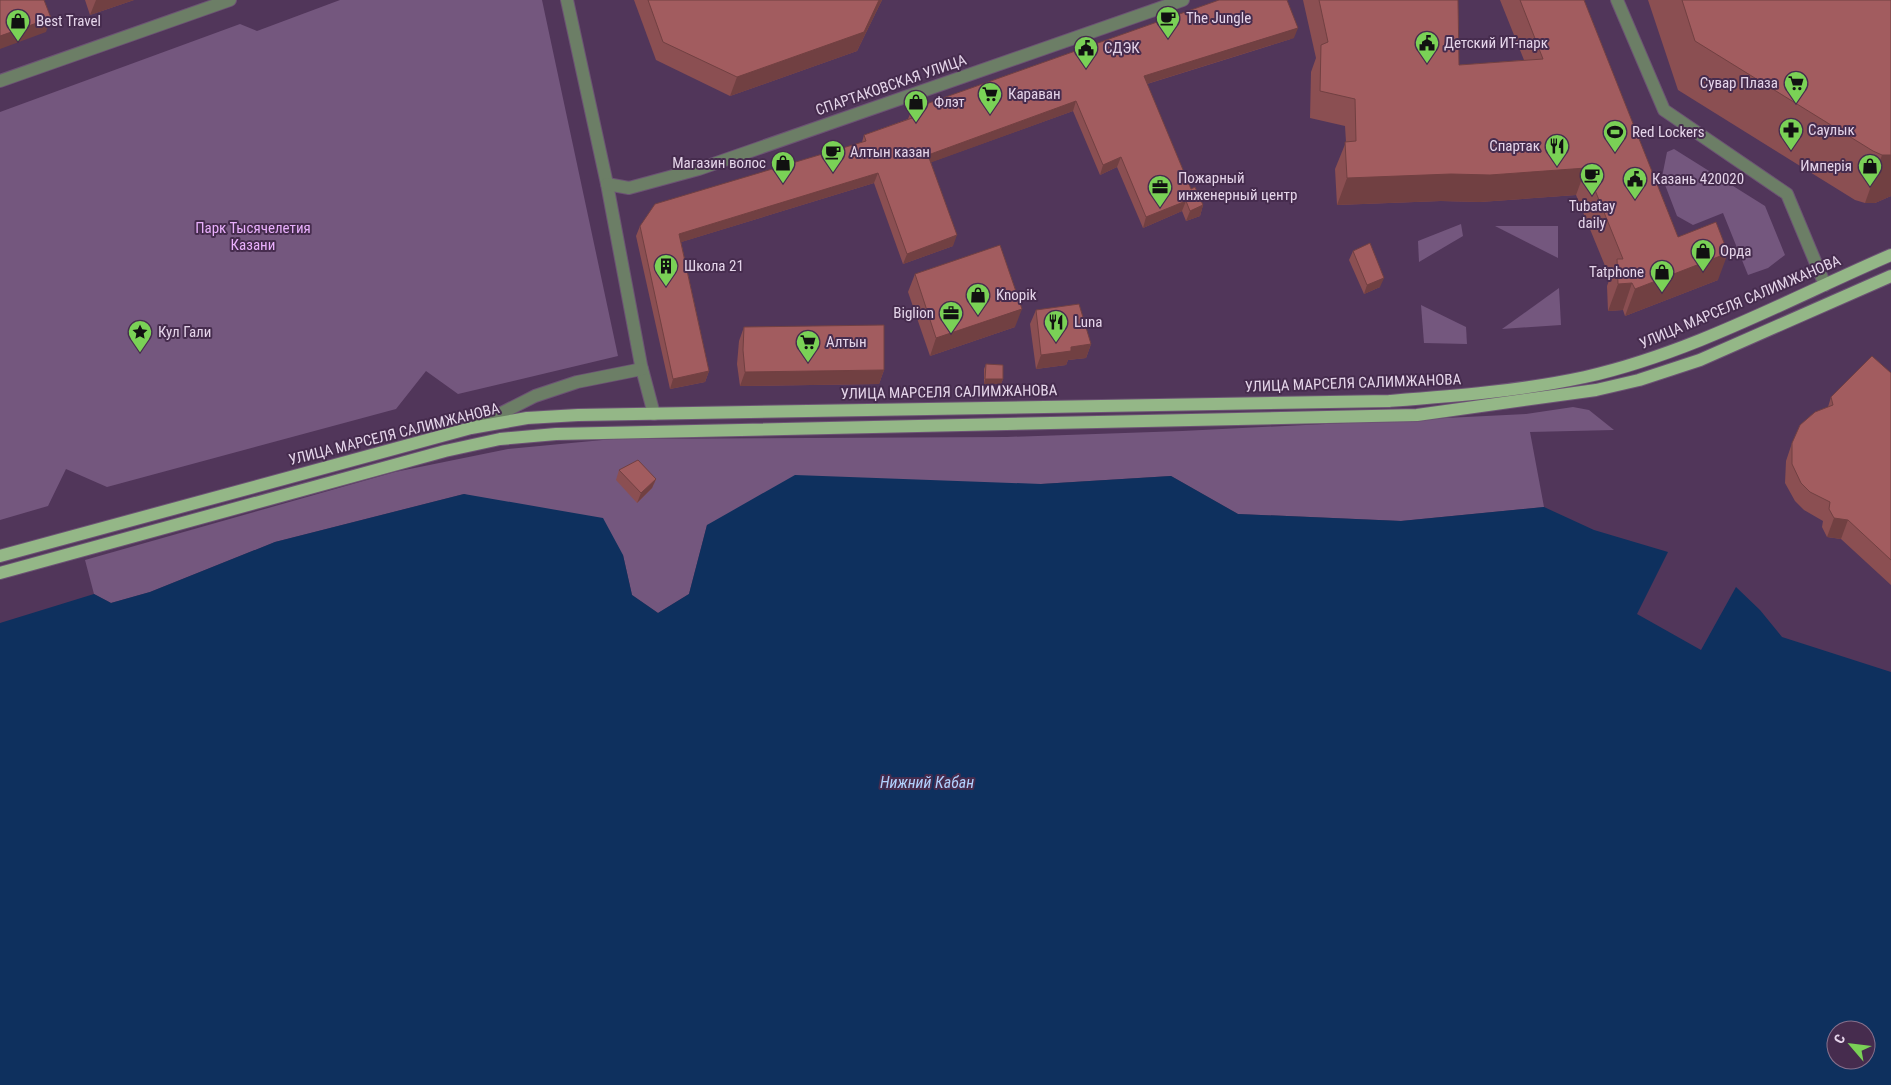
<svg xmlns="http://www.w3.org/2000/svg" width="1891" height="1085" font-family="'Roboto Condensed',sans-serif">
	<rect width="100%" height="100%" fill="#51365a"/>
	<!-- green -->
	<g fill="#74577e">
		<path d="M340,0H542L618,356L458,394L426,371L396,409L107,487L66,469L48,506L0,520V112L240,24L257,31Z"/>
		<path d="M1674,149L1765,206L1785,255L1768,268L1748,275L1723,213L1693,225L1677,216L1662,177L1667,152Z"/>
		<path d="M1461,224L1463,236L1419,262L1418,241Z"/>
		<path d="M1495,226H1558V258Z"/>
		<path d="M1559,288L1561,325L1502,329Z"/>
		<path d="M1421,305L1466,327L1467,344L1424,343Z"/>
		<path d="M1573,407L1589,410L1614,430L1530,432L1544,507L1401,521L1238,514L1171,476L1041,484L707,525L689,594L658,613L632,595L623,555L464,494L275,542L150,592L111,603L94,594L85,560L395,472L508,449L613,439L1007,437L1182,431L1526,414Z"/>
	</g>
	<!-- water -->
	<path fill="#0e305e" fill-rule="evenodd" d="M795,475L1041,484L1171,476L1238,514L1401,521L1544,507L1594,530L1668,552L1637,614L1701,650L1736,587L1760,610L1782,637L1891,672V1085H0V623L94,594L111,603L150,592L275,542L464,494L603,518L623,555L632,595L658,613L689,594L707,525ZM1836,1030H1866V1060H1836Z"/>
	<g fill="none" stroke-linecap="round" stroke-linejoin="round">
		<!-- minor casing -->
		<g stroke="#6c5374" stroke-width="14">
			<g id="minor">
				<path d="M567,0L607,184L641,365L654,414"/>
				<path d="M1617,0L1664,110L1787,194L1825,285"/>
				<path d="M0,81L230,0"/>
				<path d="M607,184L629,188L699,169L1183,0"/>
				<path d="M478,425L535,396L577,382L642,369"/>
			</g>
		</g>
		<!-- major casing -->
		<g stroke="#6c5374" stroke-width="14">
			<g id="major">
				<path d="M0,556L471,428L527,418L578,415L1389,401C1454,396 1520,391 1585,377C1692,353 1791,298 1891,255"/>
				<path d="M0,573L445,451L500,439L556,434L1417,415L1596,390L1639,380L1700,360L1891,276"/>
			</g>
		</g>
		<!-- minor -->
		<use href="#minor" stroke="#6c7e66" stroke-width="12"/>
		<!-- major -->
		<use href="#major" stroke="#94b787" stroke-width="12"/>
	</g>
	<!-- wall -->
	<g fill="#8b4f52">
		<path d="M85,0H134L90,15Z"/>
		<path d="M634,0H882L857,51L730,96L656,60Z"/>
		<path d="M1303,0H1458L1459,65L1524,60L1500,0H1584L1678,237L1718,280L1625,316L1623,310L1608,311L1607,286L1610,278L1576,195L1480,202L1441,201L1337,205L1335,169L1346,142L1345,126L1310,118L1311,72L1316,58Z"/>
		<path d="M1648,0H1891V196L1875,203H1865L1855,200L1678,90Z"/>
		<path d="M1294,38L1147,84L1191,189L1203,205L1200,216L1186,221L1182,211L1143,228L1117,167L1100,175L1073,111L931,162L953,246L903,264L874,183L681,242L709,371L705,382L670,389L636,236L640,226L862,142L864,135L908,119L912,109Z"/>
		<path d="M1353,251L1380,287L1364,294L1349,260Z"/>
		<path d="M915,274L1015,327L930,356L908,292Z"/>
		<path d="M1036,310L1091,344L1086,358L1068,360L1066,365L1036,369L1030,324Z"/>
		<path d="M744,327L884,370L879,384L740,386L737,364L739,341Z"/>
		<path d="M986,364L1003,379L1001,384H984V369Z"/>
		<path d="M1891,373V585L1841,539L1827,537L1822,527L1823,521L1804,510L1795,501L1785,483L1786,461L1792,443L1828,407L1831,397Z"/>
		<path d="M619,470L656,479L652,488L637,503L616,480Z"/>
	</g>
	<!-- shaded-wall -->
	<g fill="#714042">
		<path d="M96,0H134L90,15Z"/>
		<path d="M879,0H882L857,51L730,96L737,77Z"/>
		<path d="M51,18L46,32L0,49V36Z"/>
		<path d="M1298,28L1294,38L1140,86L1144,76Z"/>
		<path d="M1076,101L1073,111L924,165L928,155Z"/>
		<path d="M1882,155H1891V196L1875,203H1865Z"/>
		<path d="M1121,157L1117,167L1100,175L1103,165Z"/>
		<path d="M1586,168L1576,195L1480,202L1441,201L1337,205L1347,178Z"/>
		<path d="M878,173L874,183L675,244L679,234Z"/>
		<path d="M1186,201L1182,211L1143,228L1146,217Z"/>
		<path d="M1203,205L1200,216L1186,221L1190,211Z"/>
		<path d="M957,235L953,246L903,264L907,254Z"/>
		<path d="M1728,253L1718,280L1625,316L1635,289Z"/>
		<path d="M1384,278L1380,287L1364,294L1367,285Z"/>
		<path d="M1632,283L1623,310L1608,311L1618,284Z"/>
		<path d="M1022,309L1015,327L930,356L936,338Z"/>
		<path d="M1091,344L1086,358L1068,360L1066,365L1036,369L1041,355L1071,347Z"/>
		<path d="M884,370L879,384L740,386L745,372Z"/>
		<path d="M709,371L705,382L670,389L673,379Z"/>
		<path d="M985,379H1003L1001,384H984Z"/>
		<path d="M656,479L652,488L637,503L641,493Z"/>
		<path d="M1834,518L1848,520L1841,539L1827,537Z"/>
	</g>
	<!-- building -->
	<g fill="#a25c5f" stroke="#714042">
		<path d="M0,0H44L51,18L0,36Z"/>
		<path d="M648,0H879L864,32L737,77L663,42Z"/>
		<path d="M1219,0H1287L1298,28L1144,76L1191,189L1195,187L1203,205L1190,211L1186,201L1146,217L1121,157L1103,165L1076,101L928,155L957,235L907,254L878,173L679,234L709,371L673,379L640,226L655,204L866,141L864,135L915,117L912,109Z"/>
		<path d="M1319,0H1458L1459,65L1543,59L1520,0H1584L1678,237L1716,222L1728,253L1635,289L1632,283L1618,284L1617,259H1623L1586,168L1490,175L1451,174L1347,178L1345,142L1356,141L1355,99L1320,91L1321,45L1328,42Z"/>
		<path d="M1682,0H1891V155H1882L1873,151L1695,41Z"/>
		<path d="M1370,243L1384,278L1367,285L1353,251Z"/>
		<path d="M1000,245L1022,309L936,338L915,274Z"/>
		<path d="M1079,304L1091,344L1071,347V351L1041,355L1036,310Z"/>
		<path d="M884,325V370L745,372L743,350L744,327Z"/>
		<path d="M1872,356L1891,373V560L1848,520L1834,518L1829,509L1830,502L1810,492L1801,483L1792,464V443L1800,425L1815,412L1833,405L1831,397Z"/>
		<path d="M986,364L1003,365V379H985Z"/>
		<path d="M638,460L656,479L641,493L619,470Z"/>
	</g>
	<!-- icons -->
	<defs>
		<g id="cafe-pin" transform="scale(1.25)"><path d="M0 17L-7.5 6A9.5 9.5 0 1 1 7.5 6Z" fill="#7ad156" stroke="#462c4e"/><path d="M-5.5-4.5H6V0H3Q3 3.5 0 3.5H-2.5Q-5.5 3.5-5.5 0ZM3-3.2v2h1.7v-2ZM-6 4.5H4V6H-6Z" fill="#111"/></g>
		<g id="shop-pin" transform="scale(1.25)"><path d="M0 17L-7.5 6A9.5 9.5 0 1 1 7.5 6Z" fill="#7ad156" stroke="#462c4e"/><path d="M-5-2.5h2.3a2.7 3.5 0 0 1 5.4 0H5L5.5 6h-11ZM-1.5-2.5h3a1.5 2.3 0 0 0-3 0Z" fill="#111"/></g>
		<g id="civic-pin" transform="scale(1.25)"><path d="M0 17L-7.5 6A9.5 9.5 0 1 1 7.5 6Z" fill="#7ad156" stroke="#462c4e"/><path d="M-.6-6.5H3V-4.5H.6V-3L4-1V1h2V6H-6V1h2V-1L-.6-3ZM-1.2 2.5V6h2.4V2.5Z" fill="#111"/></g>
		<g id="supermarket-pin" transform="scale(1.25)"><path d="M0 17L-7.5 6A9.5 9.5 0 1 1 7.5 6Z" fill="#7ad156" stroke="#462c4e"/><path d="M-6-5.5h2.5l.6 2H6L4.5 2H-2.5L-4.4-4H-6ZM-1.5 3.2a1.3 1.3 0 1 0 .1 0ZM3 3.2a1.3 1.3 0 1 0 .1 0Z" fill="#111"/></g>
		<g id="pharmacy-pin" transform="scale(1.25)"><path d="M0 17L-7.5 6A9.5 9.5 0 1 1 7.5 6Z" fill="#7ad156" stroke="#462c4e"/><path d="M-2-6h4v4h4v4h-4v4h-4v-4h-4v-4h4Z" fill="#111"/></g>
		<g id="stadium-pin" transform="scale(1.25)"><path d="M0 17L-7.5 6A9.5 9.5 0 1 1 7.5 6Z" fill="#7ad156" stroke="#462c4e"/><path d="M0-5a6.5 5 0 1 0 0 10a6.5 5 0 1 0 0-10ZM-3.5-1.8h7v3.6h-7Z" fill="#111"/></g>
		<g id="restaurant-pin" transform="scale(1.25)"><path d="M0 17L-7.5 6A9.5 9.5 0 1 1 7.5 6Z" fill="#7ad156" stroke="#462c4e"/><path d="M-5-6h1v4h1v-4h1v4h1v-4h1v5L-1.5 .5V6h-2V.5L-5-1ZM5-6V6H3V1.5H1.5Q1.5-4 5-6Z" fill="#111"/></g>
		<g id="office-pin" transform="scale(1.25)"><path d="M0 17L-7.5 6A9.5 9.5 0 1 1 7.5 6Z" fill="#7ad156" stroke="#462c4e"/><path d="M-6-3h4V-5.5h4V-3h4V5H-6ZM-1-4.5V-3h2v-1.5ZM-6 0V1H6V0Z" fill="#111"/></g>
		<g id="building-pin" transform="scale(1.25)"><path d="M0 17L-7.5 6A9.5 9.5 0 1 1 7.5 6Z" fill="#7ad156" stroke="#462c4e"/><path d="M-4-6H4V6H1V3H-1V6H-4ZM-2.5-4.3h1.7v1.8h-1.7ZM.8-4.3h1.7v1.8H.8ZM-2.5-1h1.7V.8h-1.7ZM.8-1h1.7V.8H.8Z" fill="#111"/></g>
		<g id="sight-pin" transform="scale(1.25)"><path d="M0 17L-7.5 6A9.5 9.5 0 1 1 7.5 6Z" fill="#7ad156" stroke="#462c4e"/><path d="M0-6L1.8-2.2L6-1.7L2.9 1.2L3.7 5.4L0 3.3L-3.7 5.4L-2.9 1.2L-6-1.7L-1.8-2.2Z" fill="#111"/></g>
	</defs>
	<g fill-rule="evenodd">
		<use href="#cafe-pin" x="1168" y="18"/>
		<use href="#shop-pin" x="18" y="21"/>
		<use href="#civic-pin" x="1427" y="43"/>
		<use href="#civic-pin" x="1086" y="48"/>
		<use href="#supermarket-pin" x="1796" y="83"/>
		<use href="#supermarket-pin" x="990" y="94"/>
		<use href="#shop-pin" x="916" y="102"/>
		<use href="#pharmacy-pin" x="1791" y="130"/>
		<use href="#stadium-pin" x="1615" y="132"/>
		<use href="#restaurant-pin" x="1557" y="146"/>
		<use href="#cafe-pin" x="833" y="152"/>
		<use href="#shop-pin" x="783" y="163"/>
		<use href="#shop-pin" x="1870" y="166"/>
		<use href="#cafe-pin" x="1592" y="175"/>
		<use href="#civic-pin" x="1635" y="179"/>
		<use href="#office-pin" x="1160" y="187"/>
		<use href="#shop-pin" x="1703" y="251"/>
		<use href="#building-pin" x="666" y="266"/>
		<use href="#shop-pin" x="1662" y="272"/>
		<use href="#shop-pin" x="978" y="295"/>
		<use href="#office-pin" x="951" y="313"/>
		<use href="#restaurant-pin" x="1056" y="322"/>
		<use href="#sight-pin" x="140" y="332"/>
		<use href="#supermarket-pin" x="808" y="342"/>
	</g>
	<g text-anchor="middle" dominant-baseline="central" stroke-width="4" stroke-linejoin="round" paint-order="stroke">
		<!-- poi labels -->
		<g font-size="15" fill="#e5d5ea" stroke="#462c4e" text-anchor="start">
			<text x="1186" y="18">The Jungle</text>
			<text x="36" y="21">Best Travel</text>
			<text x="1444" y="43">Детский ИТ-парк</text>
			<text x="1104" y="48">СДЭК</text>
			<text x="1778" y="83" text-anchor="end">Сувар Плаза</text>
			<text x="1008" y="94">Караван</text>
			<text x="934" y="102">Флэт</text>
			<text x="1808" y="130">Саулык</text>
			<text x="1632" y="132">Red Lockers</text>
			<text x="1540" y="146" text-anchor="end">Спартак</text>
			<text x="850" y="152">Алтын казан</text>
			<text x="766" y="163" text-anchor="end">Магазин волос</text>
			<text x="1852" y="166" text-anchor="end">Имперiя</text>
			<text x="1178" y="178">Пожарный<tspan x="1178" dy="17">инженерный центр</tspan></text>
			<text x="1652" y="179">Казань 420020</text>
			<text x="1592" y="206" text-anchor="middle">Tubatay<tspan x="1592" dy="17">daily</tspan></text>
			<text x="1720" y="251">Орда</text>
			<text x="684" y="266">Школа 21</text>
			<text x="1644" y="272" text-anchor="end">Tatphone</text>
			<text x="996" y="295">Knopik</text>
			<text x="934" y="313" text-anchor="end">Biglion</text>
			<text x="1074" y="322">Luna</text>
			<text x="158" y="332">Кул Гали</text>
			<text x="826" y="342">Алтын</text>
		</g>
		<!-- street labels -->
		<g font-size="15" fill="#e5d5ea" stroke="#462c4e">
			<text transform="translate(891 85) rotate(-19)">СПАРТАКОВСКАЯ УЛИЦА</text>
			<text transform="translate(1740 302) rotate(-23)">УЛИЦА МАРСЕЛЯ САЛИМЖАНОВА</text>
			<text transform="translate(1353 383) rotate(-2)">УЛИЦА МАРСЕЛЯ САЛИМЖАНОВА</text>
			<text transform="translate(949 392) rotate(-1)">УЛИЦА МАРСЕЛЯ САЛИМЖАНОВА</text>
			<text transform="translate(394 434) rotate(-14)">УЛИЦА МАРСЕЛЯ САЛИМЖАНОВА</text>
		</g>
		<!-- park labels -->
		<g font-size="15" fill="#e9b0fc" stroke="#462c4e">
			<text x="253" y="228">Парк Тысячелетия<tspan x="253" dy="17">Казани</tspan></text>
		</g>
		<!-- water labels -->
		<g font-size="16" font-style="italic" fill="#b0d0fd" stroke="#462c4e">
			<text x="927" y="782">Нижний Кабан</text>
		</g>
	</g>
	<!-- north arrow -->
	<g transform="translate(1851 1045) rotate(298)"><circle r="24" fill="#462c4e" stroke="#86708c"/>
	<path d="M0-4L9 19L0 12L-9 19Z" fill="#7ad156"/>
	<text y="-8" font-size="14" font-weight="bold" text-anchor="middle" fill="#e5d5ea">С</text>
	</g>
</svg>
